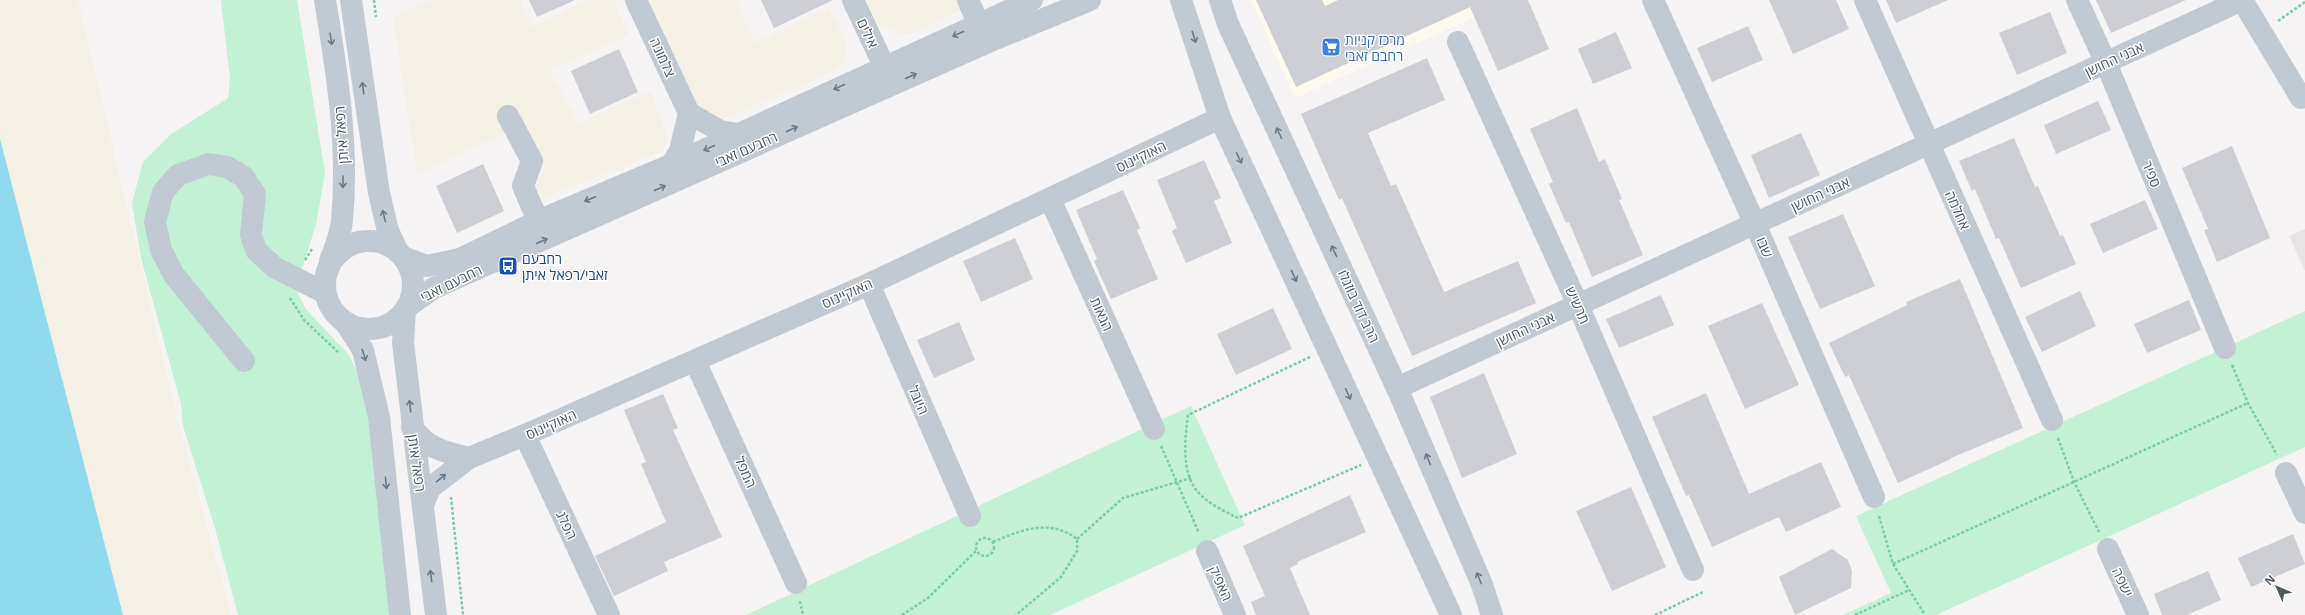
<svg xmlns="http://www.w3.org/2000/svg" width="2305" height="615" font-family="'Open Sans','Noto Sans Hebrew',sans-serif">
	<rect width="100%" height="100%" fill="#f5f3f3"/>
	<!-- commercial -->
	<path fill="#fdf9ef" d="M1251,0H1513L1295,98Z"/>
	<!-- education -->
	<path fill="#e6e4e5" d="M2305,229V271L2289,236Z"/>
	<!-- green -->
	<g fill="#c3f1d5">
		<path d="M221,0H297L325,173L316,225L303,265L298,294L306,309L349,355L367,391L392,615H238L215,528L183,426L181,404L141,258L132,203L143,162L170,135L228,98L230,79Z"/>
		<path d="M2305,311V447L1936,615H1843L1891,593L1856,516Z"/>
		<path d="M1191,406L1245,525L1050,615H746Z"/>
	</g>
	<!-- sand -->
	<g fill="#f5f0e5">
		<path d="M0,0H78L175,410L231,615H106L0,212Z"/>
		<path d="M431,0H520L532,27L588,0H614L628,36L549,70L578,123L650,91L668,138L662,151L543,198L536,187L545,165L525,124L417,174L393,17Z"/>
		<path d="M649,0H735L755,43L829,8C840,32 855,46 839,69L723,119L710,120L698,107Z"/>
		<path d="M867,0H956L961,10L910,34L897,33L877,23Z"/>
	</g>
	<!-- water -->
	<path fill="#90daee" d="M0,139L123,615H0Z"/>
	<!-- building -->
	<g fill="#cdcfd5">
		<path d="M529,0H575L537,17Z"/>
		<path d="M761,0H833L774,28Z"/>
		<path d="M1256,0H1322L1325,6L1338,0H1528L1549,49L1498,71L1470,7L1296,87Z"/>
		<path d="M1769,0H1836L1849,29L1793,54Z"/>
		<path d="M1886,0H1948L1896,23Z"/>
		<path d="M2096,0H2186L2111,33Z"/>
		<path d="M2050,12L2067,53L2017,75L1999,33Z"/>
		<path d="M1748,26L1763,60L1712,82L1697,48Z"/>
		<path d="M1616,32L1632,68L1593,84L1578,49Z"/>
		<path d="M619,49L638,92L590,114L571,71Z"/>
		<path d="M1427,58L1445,100L1368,133L1391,186L1396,184L1444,292L1518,261L1536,303L1412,356L1342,198L1339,200L1301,114Z"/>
		<path d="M2098,101L2111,130L2056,154L2044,125Z"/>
		<path d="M1577,108L1599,162L1605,159L1622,199L1619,200L1643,255L1592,277L1569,222L1566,223L1549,184L1553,182L1530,129Z"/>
		<path d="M1801,133L1820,175L1769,198L1751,155Z"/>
		<path d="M2014,138L2035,187L2038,186L2060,236L2063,235L2076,264L2021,288L1999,238L1996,239L1975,189L1972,191L1959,161Z"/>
		<path d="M2232,146L2270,238L2217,262L2204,230L2208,229L2182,168Z"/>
		<path d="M1204,160L1221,198L1214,201L1232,243L1186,263L1172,231L1177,228L1157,180Z"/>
		<path d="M483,164L504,211L457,233L436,186Z"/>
		<path d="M1123,190L1140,228L1137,230L1158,279L1111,299L1094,261L1097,259L1076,210Z"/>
		<path d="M2145,200L2158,229L2103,253L2090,224Z"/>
		<path d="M1843,214L1875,286L1820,309L1788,237Z"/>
		<path d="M1015,238L1033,279L981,302L963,261Z"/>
		<path d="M1960,279L2023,428L1951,458V459L1898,483L1849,375L1845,377L1829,343L1907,305L1906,302Z"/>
		<path d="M2080,291L2096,326L2042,352L2025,317Z"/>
		<path d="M1661,295L1674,325L1619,348L1606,319Z"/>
		<path d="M2189,300L2201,330L2147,353L2134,324Z"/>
		<path d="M1762,303L1799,385L1745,409L1708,326Z"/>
		<path d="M1273,308L1292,349L1236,375L1217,334Z"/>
		<path d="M959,322L975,360L934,378L917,340Z"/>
		<path d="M1484,373L1517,454L1462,478L1430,397Z"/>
		<path d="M1706,393L1749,494L1821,462L1841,507L1786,532L1779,517L1712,547L1689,495L1686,496L1652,417Z"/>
		<path d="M663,394L678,428L673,430L722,537L664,562L668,571L614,596L595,556L666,522L641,464L646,462L624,410Z"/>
		<path d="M1631,487L1666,567L1612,591L1576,511Z"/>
		<path d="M1350,495L1366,532L1297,562L1298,564L1290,568L1310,615H1256L1251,602L1265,596L1243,546Z"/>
		<path d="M2293,534L2305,564L2251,587L2238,558Z"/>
		<path d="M1832,549L1848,560L1852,571L1851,588L1795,615L1779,577Z"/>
		<path d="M2208,571L2221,600L2187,615H2162L2154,594Z"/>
	</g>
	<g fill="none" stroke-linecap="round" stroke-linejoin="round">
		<!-- path -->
		<g stroke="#7ad0a6" stroke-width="2.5" stroke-dasharray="3 2" stroke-linecap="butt">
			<path d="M374,0L376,17"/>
			<path d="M2278,21L2305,2"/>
			<path d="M305,260L312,249"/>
			<path d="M290,298L304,320L339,353"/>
			<path d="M1310,357L1188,415C1185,438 1181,471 1197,491C1207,503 1224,511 1238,518L1361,465"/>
			<path d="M2232,365L2248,403L2277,455"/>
			<path d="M2058,438L2074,482L2099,532"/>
			<path d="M1161,446L1199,533"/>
			<path d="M451,497L463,615"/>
			<path d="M1879,516L1893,564L1925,615"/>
			<circle cx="985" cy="547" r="9"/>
			<path d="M1077,539L1123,498L1191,478"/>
			<path d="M993,542C1021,530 1050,518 1077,539V551L1061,577L1016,615"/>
			<path d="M1893,564L2248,403"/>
			<path d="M800,601L803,615"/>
			<path d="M902,615L928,598L977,550"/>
			<path d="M1655,615L1703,592"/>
			<path d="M1855,615L1909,590"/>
		</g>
		<!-- minor -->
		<g stroke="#c1cad2" stroke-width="22">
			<path d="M325,0C337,72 349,147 342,220C341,234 335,248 330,261"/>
			<path d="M351,0L379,193L388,231L398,252"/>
			<path d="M636,0L689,113L720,131L738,134"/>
			<path d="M853,0L884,66"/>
			<path d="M968,0L979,25"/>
			<path d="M1181,0L1220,118L1451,615"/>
			<path d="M1220,0L1228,24L1397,388L1481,582L1492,615"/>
			<path d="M1653,0L1755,224L1874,497"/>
			<path d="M1865,0L2052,420"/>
			<path d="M2077,0L2106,63L2225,348"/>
			<path d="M2242,0L2301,98"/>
			<path d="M1458,42L1578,305L1693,570"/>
			<path d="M508,116L532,161L523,186L538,221"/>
			<path d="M671,165L680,151L689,113"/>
			<path d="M1050,199L1154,429"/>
			<circle cx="369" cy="285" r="44"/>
			<path d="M403,257L427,266L460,259L538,221L671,165L1032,0"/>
			<path d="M869,284L970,516"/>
			<path d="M407,307L434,288L993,40L1090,0"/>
			<path d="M405,310L403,343L436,615"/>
			<path d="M345,322L363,350L379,417L400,615"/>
			<path d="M244,361L174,275L161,250L155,222L163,192L178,175L209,164L227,167L244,177L255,194L251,235L256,250L274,267L325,293"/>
			<path d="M695,361L796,583"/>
			<path d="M1397,388L2242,0"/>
			<path d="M412,427C429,450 443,451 469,458"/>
			<path d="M525,435L609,615"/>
			<path d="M2286,473L2305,513"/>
			<path d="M423,505L430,488L469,458L525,435L869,284L1220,118"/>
			<path d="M2108,549L2138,615"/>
			<path d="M1207,551L1235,615"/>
		</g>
	</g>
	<!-- one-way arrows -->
	<defs><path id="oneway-shaft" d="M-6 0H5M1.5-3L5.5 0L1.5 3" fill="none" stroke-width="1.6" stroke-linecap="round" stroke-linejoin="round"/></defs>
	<g stroke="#6e7983">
		<use href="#oneway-shaft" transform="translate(958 34) rotate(156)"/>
		<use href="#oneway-shaft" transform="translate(1194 37) rotate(72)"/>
		<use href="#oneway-shaft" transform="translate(331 39) rotate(81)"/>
		<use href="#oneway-shaft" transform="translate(911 76) rotate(-24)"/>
		<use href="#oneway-shaft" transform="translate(839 87) rotate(155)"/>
		<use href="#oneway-shaft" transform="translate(363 88) rotate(-98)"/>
		<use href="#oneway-shaft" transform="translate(792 129) rotate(-24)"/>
		<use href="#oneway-shaft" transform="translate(1279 133) rotate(-115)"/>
		<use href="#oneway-shaft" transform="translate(709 148) rotate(155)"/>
		<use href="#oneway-shaft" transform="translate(1239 158) rotate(65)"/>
		<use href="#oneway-shaft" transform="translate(343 182) rotate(91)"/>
		<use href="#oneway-shaft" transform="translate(660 188) rotate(-24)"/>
		<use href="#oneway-shaft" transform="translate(590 199) rotate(157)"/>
		<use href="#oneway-shaft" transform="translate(384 216) rotate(-104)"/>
		<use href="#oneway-shaft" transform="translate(542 241) rotate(-24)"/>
		<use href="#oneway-shaft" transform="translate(1334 251) rotate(-115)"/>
		<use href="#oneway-shaft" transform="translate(1294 276) rotate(65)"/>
		<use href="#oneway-shaft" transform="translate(364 355) rotate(72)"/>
		<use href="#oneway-shaft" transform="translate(1348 394) rotate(65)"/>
		<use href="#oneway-shaft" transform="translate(410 406) rotate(-97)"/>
		<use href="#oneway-shaft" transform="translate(1428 459) rotate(-113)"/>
		<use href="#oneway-shaft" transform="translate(441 478) rotate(-39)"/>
		<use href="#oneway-shaft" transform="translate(386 483) rotate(84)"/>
		<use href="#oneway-shaft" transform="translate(431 576) rotate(-97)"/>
		<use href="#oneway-shaft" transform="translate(1479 578) rotate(-112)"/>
	</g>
	<!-- icons -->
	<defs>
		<g id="supermarket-square" transform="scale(1)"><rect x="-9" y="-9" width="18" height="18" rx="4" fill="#3f7fe0" stroke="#fff"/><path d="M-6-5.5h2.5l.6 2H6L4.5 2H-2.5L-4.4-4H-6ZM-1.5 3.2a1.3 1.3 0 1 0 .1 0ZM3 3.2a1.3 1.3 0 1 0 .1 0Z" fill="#fff"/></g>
		<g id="bus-square" transform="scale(1)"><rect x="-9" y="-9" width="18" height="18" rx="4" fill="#1a4fb4" stroke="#fff"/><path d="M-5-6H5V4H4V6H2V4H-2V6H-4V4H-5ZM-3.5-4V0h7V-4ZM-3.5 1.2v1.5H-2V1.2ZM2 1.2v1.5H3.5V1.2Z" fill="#fff"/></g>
	</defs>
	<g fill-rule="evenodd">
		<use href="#supermarket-square" x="1331" y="47"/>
		<use href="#bus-square" x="508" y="266"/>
	</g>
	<g text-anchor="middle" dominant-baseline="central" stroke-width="3" stroke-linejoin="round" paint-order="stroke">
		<!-- street labels -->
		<g font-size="14" fill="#4a5661" stroke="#fff">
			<text transform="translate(868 33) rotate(65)">אילים</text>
			<text transform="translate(663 57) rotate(65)">צלמונה</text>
			<text transform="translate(2114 59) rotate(-25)">אבני החושן</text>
			<text transform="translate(341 135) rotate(-94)">רפאל איתן</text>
			<text transform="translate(746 149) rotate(-24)">רחבעם זאבי</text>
			<text transform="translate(1141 156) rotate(-26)">האוקיינוס</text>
			<text transform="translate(2152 174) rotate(68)">ספיר</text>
			<text transform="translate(1820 194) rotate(-25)">אבני החושן</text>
			<text transform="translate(1958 210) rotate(66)">אחלמה</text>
			<text transform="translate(1765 247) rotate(67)">שבו</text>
			<text transform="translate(451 283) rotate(-26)">רחבעם זאבי</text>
			<text transform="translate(847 293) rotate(-24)">האוקיינוס</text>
			<text transform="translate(1578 305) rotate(66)">תרשיש</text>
			<text transform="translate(1359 306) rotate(65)">הרב דוד בוזגלו</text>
			<text transform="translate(1102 314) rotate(66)">הגאות</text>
			<text transform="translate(1525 329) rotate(-25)">אבני החושן</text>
			<text transform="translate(919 400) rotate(67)">היובל</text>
			<text transform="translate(551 424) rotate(-24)">האוקיינוס</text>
			<text transform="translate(417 463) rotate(82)">רפאל איתן</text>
			<text transform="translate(746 472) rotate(66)">המפל</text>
			<text transform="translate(567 525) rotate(65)">הפלג</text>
			<text transform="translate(2123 582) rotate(65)">ישפה</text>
			<text transform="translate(1221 583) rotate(66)">האפיק</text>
		</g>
		<!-- shop labels -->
		<g font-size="14" fill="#366cbe" stroke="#fff" text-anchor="start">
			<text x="1345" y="39">מרכז קניות<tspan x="1345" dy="16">רחבם זאבי</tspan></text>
		</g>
		<!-- transit labels -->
		<g font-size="14" fill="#164399" stroke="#fff" text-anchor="start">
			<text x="522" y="258">רחבעם<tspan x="522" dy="16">זאבי/רפאל איתן</tspan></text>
		</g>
	</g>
	<!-- north arrow -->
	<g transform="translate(2277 587) rotate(315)" stroke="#ffffff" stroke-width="3" paint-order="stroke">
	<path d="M0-3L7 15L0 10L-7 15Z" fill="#4a5661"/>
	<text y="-6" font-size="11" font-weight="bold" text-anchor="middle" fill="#4a5661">N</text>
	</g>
</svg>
